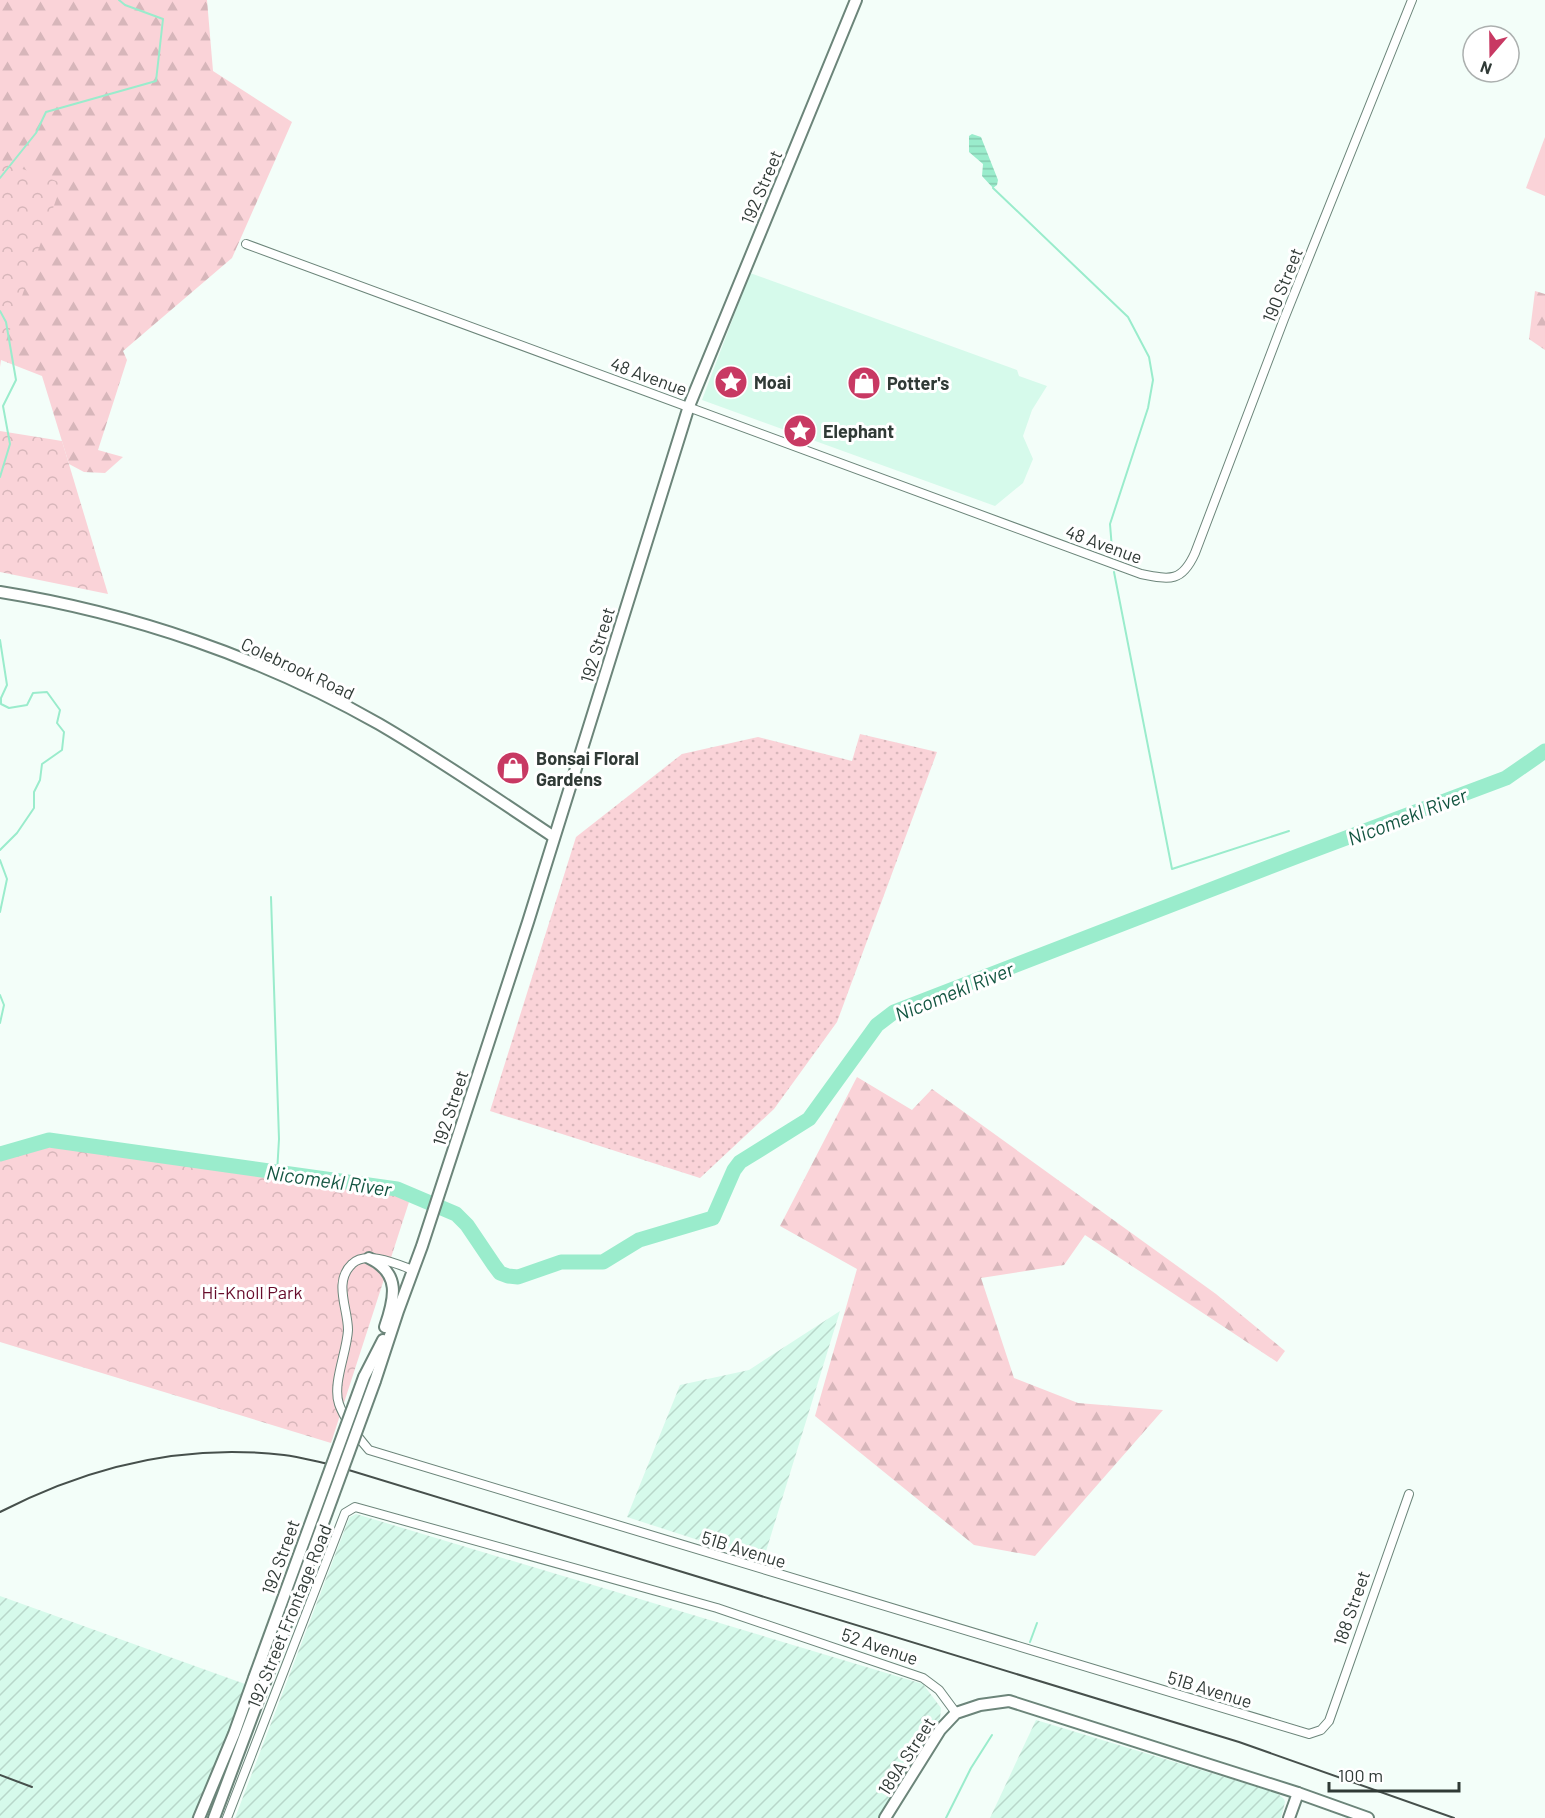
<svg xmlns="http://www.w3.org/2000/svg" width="1545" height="1818" font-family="Barlow,sans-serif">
	<defs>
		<pattern id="industrial-furrows" width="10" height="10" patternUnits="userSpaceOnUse" patternTransform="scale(1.5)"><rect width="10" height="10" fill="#d6faeb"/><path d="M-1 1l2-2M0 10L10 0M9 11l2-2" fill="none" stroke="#b8d7ca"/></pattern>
		<pattern id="grass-dots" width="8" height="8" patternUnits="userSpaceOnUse" patternTransform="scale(1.5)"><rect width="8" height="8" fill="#fad3d8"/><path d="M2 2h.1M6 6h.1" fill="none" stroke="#d7b6ba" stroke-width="1.8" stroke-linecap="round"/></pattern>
		<pattern id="forest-firs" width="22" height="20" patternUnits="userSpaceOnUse" patternTransform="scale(1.5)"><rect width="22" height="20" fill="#fad3d8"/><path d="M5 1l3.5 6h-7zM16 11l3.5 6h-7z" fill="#d7b6ba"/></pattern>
		<pattern id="park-crowns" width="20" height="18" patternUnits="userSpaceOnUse" patternTransform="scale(1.5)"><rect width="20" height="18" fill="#fad3d8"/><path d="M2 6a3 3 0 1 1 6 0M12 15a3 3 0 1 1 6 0" fill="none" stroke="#d7b6ba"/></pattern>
		<pattern id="water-rules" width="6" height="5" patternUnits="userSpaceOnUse" patternTransform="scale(1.5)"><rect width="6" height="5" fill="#9aeccc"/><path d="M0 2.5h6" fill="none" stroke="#85cbb0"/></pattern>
	</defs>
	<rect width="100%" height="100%" fill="#f3fef9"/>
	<!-- built -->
	<path fill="#d6faeb" d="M750,273L1017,370L1019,376L1047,386L1032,410L1023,436L1033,459L1023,483L995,506L702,400Z"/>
	<!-- industrial -->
	<g fill="url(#industrial-furrows)">
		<path d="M840,1311L763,1561L627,1517L680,1385L749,1370Z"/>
		<path d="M356,1514L923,1684L941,1708L940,1719L928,1736L879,1818H235L348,1521L350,1517Z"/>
		<path d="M0,1596L245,1684L229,1731L193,1818H0Z"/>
		<path d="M1036,1720L1277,1793L1284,1799L1285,1802L1281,1818H990Z"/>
	</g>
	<!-- grass -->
	<path fill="url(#grass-dots)" d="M860,734L937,752L837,1022L774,1109L700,1178L490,1111L576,837L682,754L758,737L852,761Z"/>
	<!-- forest -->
	<g fill="url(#forest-firs)">
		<path d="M0,0H207L213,71L292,122L232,258L123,351L127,360L98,450L123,457L105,473L84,472L69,464L42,376L1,360L0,367Z"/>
		<path d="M1535,291L1545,294V350L1529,339Z"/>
		<path d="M857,1077L912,1110L932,1089L1216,1294L1285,1351L1277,1362L1085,1235L1064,1265L981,1278L1014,1378L1078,1403L1163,1410L1035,1556L974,1545L815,1416L857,1269L780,1226Z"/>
	</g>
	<!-- park -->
	<g fill="url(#park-crowns)">
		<path d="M0,161L62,183L0,358Z"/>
		<path d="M0,431L62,441L108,594L0,572Z"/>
		<path d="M0,1146L76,1148L178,1156L263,1171L370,1184L388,1190L409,1202L331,1443L0,1342Z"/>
	</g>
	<!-- pitch -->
	<path fill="#fad3d8" d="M1545,137V196L1526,188Z"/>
	<!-- water -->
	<path fill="url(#water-rules)" d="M972,134L981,137L998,180L997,185L993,188L982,176L983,164L969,152V136Z"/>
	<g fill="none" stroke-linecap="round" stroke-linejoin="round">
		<!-- stream -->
		<g stroke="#9aeccc" stroke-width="2">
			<path d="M0,178L36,133L46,112L156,81L163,19L125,5L119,0"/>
			<path d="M993,188L1128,317L1149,357L1153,380L1148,408L1110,524L1112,549"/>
			<path d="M0,311L6,322L16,380L3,406L10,444L0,477"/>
			<path d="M1114,572L1172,869L1289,831"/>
			<path d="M0,640L7,685L1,698V704L9,708L27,705L33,693L47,692L60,710L57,723L64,732L62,750L42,764L40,780L34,792V808L17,833L0,850"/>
			<path d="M0,860L7,879L0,912"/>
			<path d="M271,897L279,1139L277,1173"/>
			<path d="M0,995L4,1005L0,1023"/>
			<path d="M1030,1642L1037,1623"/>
			<path d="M946,1818L971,1768L992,1735"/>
		</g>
		<!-- river -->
		<path stroke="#9aeccc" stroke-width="15" d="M0,1154L49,1140L397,1189L456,1214L467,1225L494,1265L500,1273L508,1276L518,1277L561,1262H603L639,1240L713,1218L734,1170L740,1162L809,1119L877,1025L894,1012L1298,856L1506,778L1545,751"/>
		<!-- street casing -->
		<g stroke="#6c857a" stroke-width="10">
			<g id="street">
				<path d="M246,244L1141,574C1171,580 1182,582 1195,553L1284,319L1412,0"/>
				<path d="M413,1270C397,1264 366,1250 352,1264C333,1282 348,1308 348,1330C347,1352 332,1384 339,1404C345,1421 357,1436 369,1450L1309,1734L1321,1730L1329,1721L1409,1494"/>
				<path d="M227,1818L345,1513L355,1507L717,1608L923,1678L939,1690L956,1713"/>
			</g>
		</g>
		<!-- secondary casing -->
		<g stroke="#6c857a" stroke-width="14">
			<g id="secondary">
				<path d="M0,592C132,613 263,658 379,724C439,759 497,799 554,837"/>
				<path d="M369,1258C401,1273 395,1298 385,1327"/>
				<path d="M364,1377L383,1340"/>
				<path d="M375,1381L398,1311L422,1246L528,922L689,406L856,0"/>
				<path d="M199,1818L234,1734L254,1678"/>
				<path d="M214,1818L265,1682"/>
				<path d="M885,1818L940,1730L956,1713L980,1705L1009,1701L1298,1793L1368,1818"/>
				<path d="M1289,1818L1298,1793"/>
			</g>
		</g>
		<!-- street -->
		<use href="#street" stroke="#fff" stroke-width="8"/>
		<!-- secondary -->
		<use href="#secondary" stroke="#fff" stroke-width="10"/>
		<!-- rail -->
		<g stroke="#46504c" stroke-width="2">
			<path d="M0,1512C89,1466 183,1443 284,1455C299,1457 314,1461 329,1464L1239,1742L1454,1818"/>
			<path d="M0,1775L32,1787"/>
		</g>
		<!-- secondary-bridge casing -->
		<g stroke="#6c857a" stroke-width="14" stroke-linecap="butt">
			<g id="secondary-bridge">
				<path d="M254,1678L364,1377"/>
				<path d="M265,1682L375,1381"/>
			</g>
		</g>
		<!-- secondary-bridge -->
		<use href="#secondary-bridge" stroke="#fff" stroke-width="10"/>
	</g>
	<!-- icons -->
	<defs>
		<g id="sight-disc" transform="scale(1.725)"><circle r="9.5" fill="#c83963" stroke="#fff"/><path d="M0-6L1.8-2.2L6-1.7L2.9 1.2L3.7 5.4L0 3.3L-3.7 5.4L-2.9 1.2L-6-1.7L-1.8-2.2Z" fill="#fff"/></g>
		<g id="shop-disc" transform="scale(1.725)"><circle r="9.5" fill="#c83963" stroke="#fff"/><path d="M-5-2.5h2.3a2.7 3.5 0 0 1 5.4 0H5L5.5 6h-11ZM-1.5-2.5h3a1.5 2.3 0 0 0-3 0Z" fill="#fff"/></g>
	</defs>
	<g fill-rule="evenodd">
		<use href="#sight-disc" x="731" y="382"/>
		<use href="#shop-disc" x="864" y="383"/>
		<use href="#sight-disc" x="800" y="431"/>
		<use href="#shop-disc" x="513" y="768"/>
	</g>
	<g text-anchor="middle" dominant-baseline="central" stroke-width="6" stroke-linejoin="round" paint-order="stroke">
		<!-- street labels -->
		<g font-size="18" fill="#303a36" stroke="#fff">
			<text transform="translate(761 187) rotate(-67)">192 Street</text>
			<text transform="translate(1282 285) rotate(-68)">190 Street</text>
			<text transform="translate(649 376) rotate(20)">48 Avenue</text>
			<text transform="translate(1104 544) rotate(20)">48 Avenue</text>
			<text transform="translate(597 645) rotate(-73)">192 Street</text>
			<text transform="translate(298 668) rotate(25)">Colebrook Road</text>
			<text transform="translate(450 1108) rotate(-72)">192 Street</text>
			<text transform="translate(744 1549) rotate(17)">51B Avenue</text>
			<text transform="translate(280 1557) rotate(-70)">192 Street</text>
			<text transform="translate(1351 1608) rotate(-71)">188 Street</text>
			<text transform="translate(289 1616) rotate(-68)">192 Street Frontage Road</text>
			<text transform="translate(880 1646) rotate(19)">52 Avenue</text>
			<text transform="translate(1210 1689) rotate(17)">51B Avenue</text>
			<text transform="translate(906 1756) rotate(-57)">189A Street</text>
		</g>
		<!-- poi labels -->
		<g font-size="18" font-weight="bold" fill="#303a36" stroke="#fff" text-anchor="start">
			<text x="754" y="382">Moai</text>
			<text x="887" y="383">Potter's</text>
			<text x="823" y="431">Elephant</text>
			<text x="536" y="758">Bonsai Floral<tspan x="536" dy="21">Gardens</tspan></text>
		</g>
		<!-- park labels -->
		<g font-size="18" fill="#670c2b" stroke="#fff">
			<text x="252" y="1292">Hi-Knoll Park</text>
		</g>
		<!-- water labels -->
		<g font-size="20" font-style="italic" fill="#135541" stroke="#fff">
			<text transform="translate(1407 816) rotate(-21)">Nicomekl River</text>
			<text transform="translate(954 991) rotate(-22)">Nicomekl River</text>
			<text transform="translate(329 1180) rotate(8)">Nicomekl River</text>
		</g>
	</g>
	<!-- north arrow -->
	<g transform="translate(1491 54) rotate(200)"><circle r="28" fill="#ffffff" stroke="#acb0af" stroke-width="1.5"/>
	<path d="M0-4.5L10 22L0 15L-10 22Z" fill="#c83963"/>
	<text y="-9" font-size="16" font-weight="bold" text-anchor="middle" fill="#303a36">N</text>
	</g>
	<!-- scale -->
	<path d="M1329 1782v9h130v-9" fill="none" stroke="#303a36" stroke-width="3"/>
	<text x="1338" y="1782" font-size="18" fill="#303a36" stroke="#ffffff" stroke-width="4.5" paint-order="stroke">100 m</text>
</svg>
